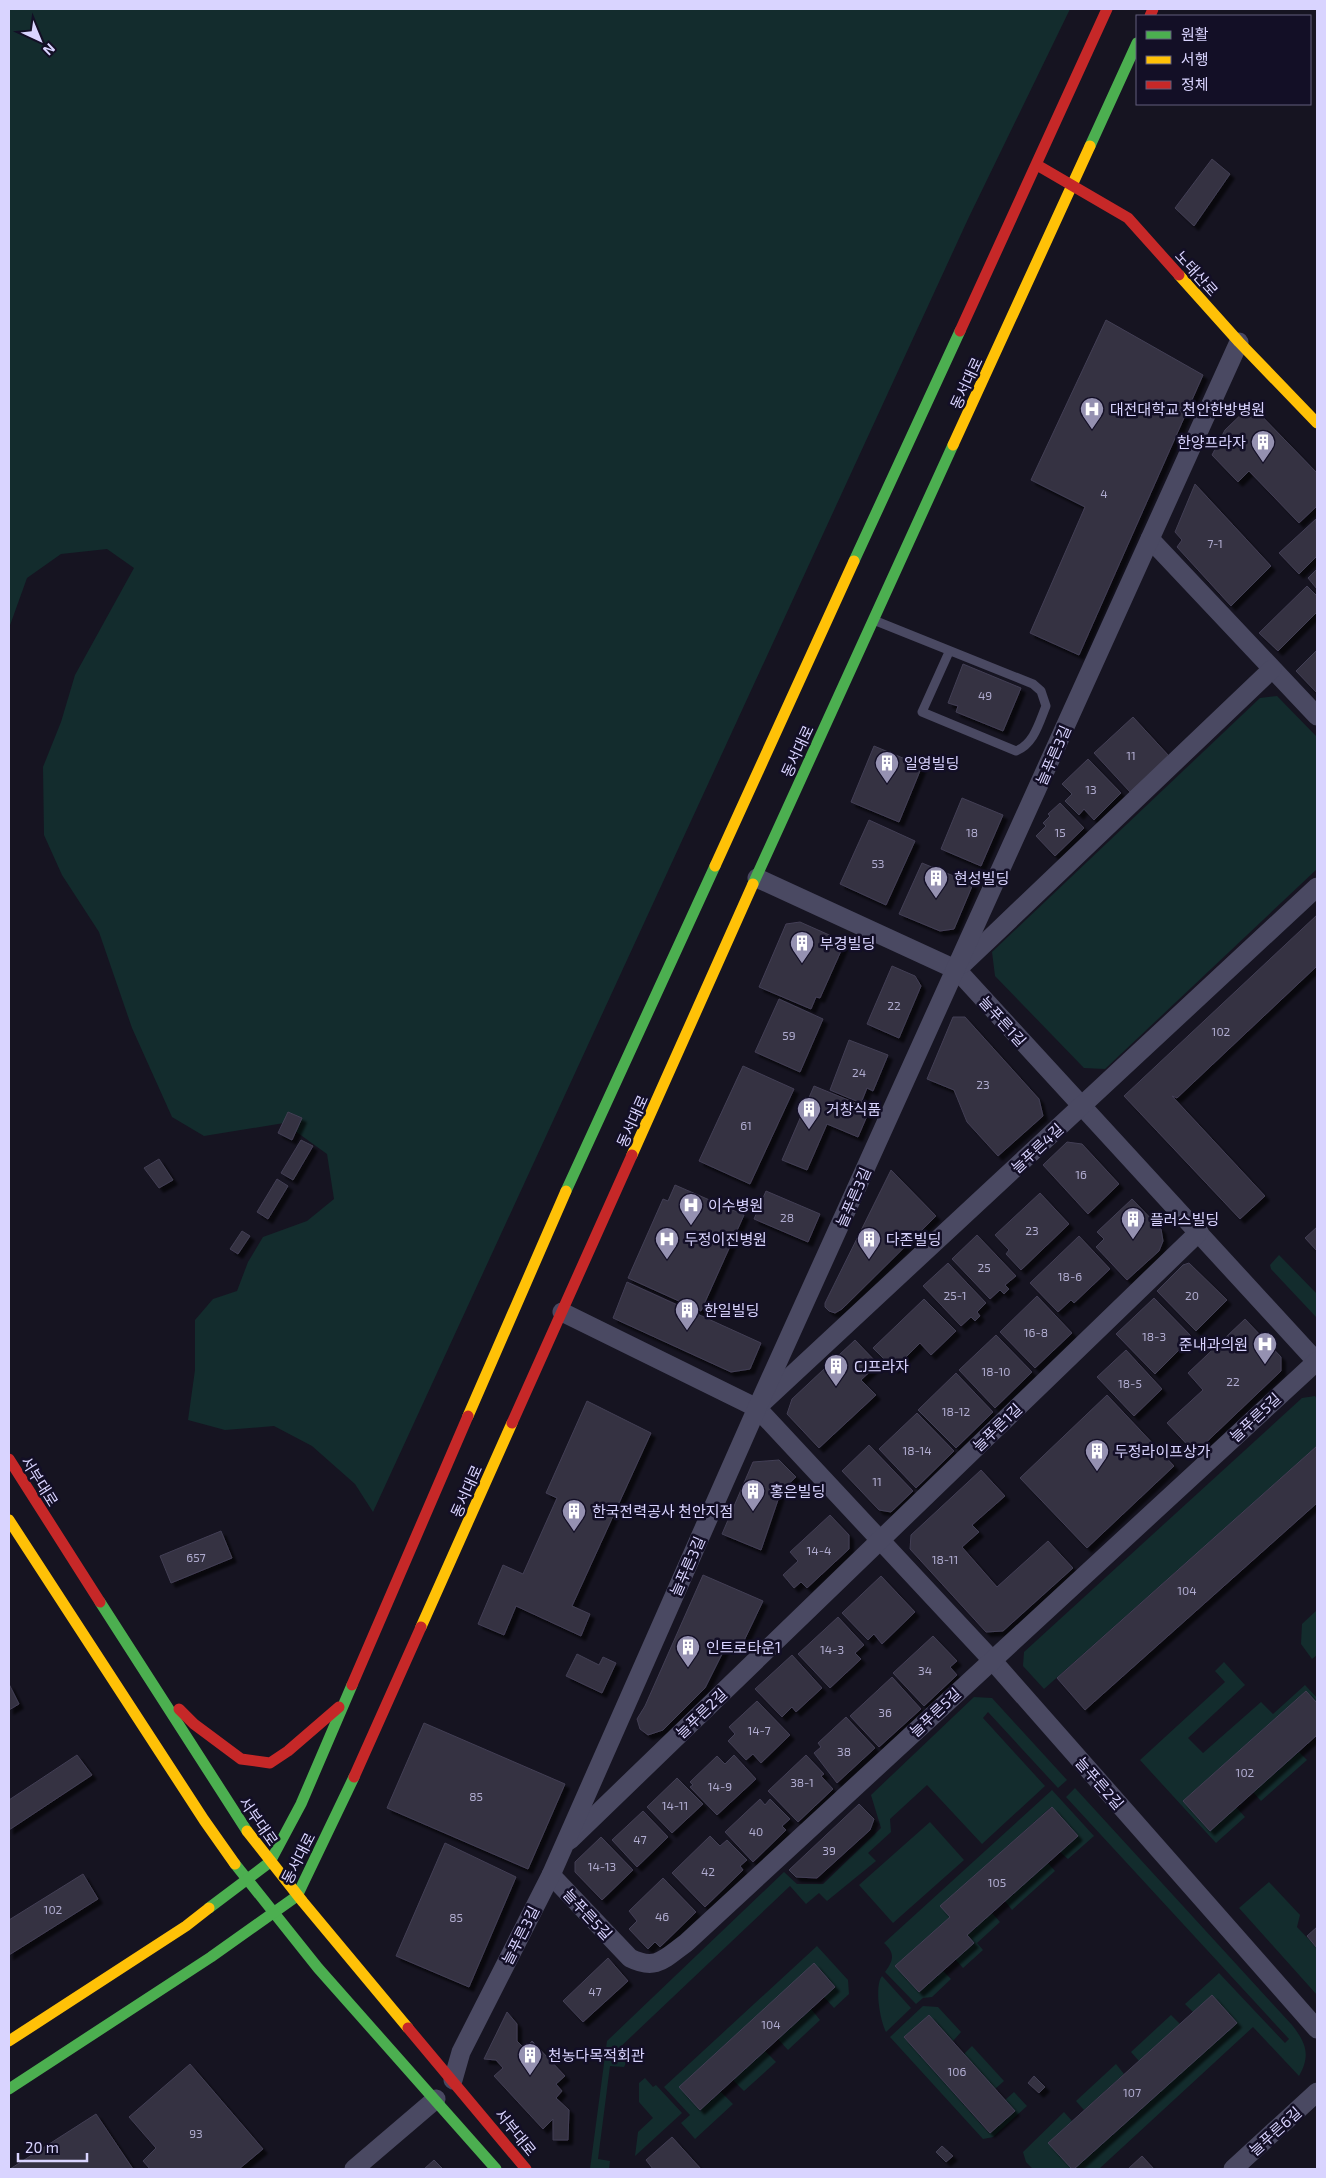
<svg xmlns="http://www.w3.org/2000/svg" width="1326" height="2178" font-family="'Exo 2','Noto Sans KR',sans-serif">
	<defs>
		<filter id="shadow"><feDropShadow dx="4.5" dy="4.5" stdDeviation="1" flood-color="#0009"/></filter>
	</defs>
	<rect width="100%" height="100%" fill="#161421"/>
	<!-- green -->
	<g fill="#132c2d">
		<path d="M9,9H1070L968,219L373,1512L355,1484L312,1446L274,1426L225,1430L188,1420L195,1370V1320L213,1299L237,1291L248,1262L263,1237L307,1221L334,1199L327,1154L284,1123L204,1136L172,1117L132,1028L99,932L62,875L44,835L43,767L61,722L75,675L134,568L107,549L61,554L27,578L9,628Z"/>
		<path d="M1277,696L1317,737V869L1105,1069L1084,1068L995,976L992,952L1260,698Z"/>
		<path d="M1279,1255L1317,1294V1318L1271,1269L1270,1265Z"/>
		<path d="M1315,1396L1317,1399V1446L1044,1689L1023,1666L1024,1652L1302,1398Z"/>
		<path d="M1317,1610V1655L1312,1659L1301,1644L1302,1624Z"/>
		<path d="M1224,1662L1245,1685L1188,1738L1203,1753L1261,1702L1273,1714L1305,1685L1317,1698V1703L1306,1691L1183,1801L1210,1831L1236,1807L1245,1817L1216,1843L1140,1760L1225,1682L1215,1671Z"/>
		<path d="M974,1697L992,1698L1067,1780L1058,1788L988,1712L983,1718L1045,1786L982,1844L927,1785L890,1819L891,1832L868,1853L876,1861L827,1901L819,1893L806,1904L790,1886L615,2052L626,2063L624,2067L610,2066L598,2159L610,2161L609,2169H590L607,2041L784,1872L797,1884H823L881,1828L871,1795Z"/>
		<path d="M1299,1752L1307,1760L1261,1801L1253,1792Z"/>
		<path d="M1075,1788L1292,2025C1306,2043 1311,2055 1299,2076L1253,2027L1099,2169H1074L1237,2023L1212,1995L1193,2012L1185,2004L1219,1973L1285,2043L1289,2039L1066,1797Z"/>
		<path d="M1052,1790L1094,1836L1068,1859L1060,1852L1078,1836L1051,1807L941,1906L950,1917L895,1966L919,1992L943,1971L951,1979L932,1997L923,1998L916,2004L885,1972C894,1960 895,1953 884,1943Z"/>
		<path d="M930,1822L964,1860L893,1923L859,1885Z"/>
		<path d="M1048,1863L1055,1871L1012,1910L1005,1901Z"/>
		<path d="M1269,1882L1300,1915L1297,1927L1317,1948V1995L1239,1908Z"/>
		<path d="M992,1913L1000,1922L977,1943L983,1950L963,1968L955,1959L967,1935Z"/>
		<path d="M817,1946L848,1980L849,1994L834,2008L824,1997L835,1987L814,1964L679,2087L700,2110L721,2092L733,2104L695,2139L681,2123L690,2115L664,2087Z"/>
		<path d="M882,1976L911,2008L886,2032C880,2021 874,1986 882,1976Z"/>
		<path d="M923,2006L938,2007L961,2032L953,2041L929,2015L904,2037L989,2133L1015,2111L1005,2100L1014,2092L1027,2106L993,2137L983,2139L890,2037Z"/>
		<path d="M811,2009L820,2020L788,2050L778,2039Z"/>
		<path d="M1171,2015L1180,2024L1139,2061L1131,2052Z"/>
		<path d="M972,2046L1004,2081L995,2089L964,2054Z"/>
		<path d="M765,2051L776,2062L744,2091L733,2080Z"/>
		<path d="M1116,2064L1124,2074L1084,2110L1076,2101Z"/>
		<path d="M645,2078L653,2087L656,2085L682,2113L635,2156L638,2132L653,2118L639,2102V2083Z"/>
		<path d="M1064,2112L1072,2121L1048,2143L1072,2169H1033L1026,2162L1023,2152Z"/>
	</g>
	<!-- building -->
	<g fill="#343243" stroke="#433f54" filter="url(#shadow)">
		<path d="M1212,159L1230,174L1194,226L1175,208Z"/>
		<path d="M1106,320L1203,375L1079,655L1030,633L1085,507L1031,480Z"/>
		<path d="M1251,405L1317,473V506L1299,523L1249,471L1238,482L1212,455L1225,430Z"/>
		<path d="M1195,484L1271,566L1231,606L1177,547L1182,540L1175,532Z"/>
		<path d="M1316,519L1317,556L1299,574L1279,553Z"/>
		<path d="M1317,569V589L1308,578Z"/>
		<path d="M1307,586L1317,596V612L1278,651L1259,633Z"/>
		<path d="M1317,650V693L1296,671Z"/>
		<path d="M963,664L1021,688L1003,731L956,712L958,706L948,703Z"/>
		<path d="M1133,717L1169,756L1130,792L1094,753Z"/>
		<path d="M874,746L922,766L899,822L851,802Z"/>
		<path d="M1088,759L1121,793L1094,820L1084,809L1079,815L1065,801L1072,794L1062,784Z"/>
		<path d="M962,798L1003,815L981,866L941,849Z"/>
		<path d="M1060,803L1084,828L1055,856L1036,836L1046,826L1043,823L1050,816L1048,814Z"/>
		<path d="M869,820L915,841L886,905L840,884Z"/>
		<path d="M922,863L973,884L954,929L940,931L899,914Z"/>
		<path d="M1317,915V966L1177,1098L1172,1096L1265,1196L1240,1219L1124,1096Z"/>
		<path d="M800,922L845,942L820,998L816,997L811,1009L759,987L786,924Z"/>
		<path d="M892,966L915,976L921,986L899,1038L867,1024Z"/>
		<path d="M779,999L823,1019L800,1072L755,1052Z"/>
		<path d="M953,1017H965L1039,1099L1043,1116L998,1156L967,1122L954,1090L927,1079Z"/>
		<path d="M849,1040L888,1055L873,1091L867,1088L861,1103L830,1090Z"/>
		<path d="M743,1066L794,1089L750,1184L699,1161Z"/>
		<path d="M814,1086L870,1109L858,1137L827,1124L807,1170L782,1160Z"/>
		<path d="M288,1112L302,1118L292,1140L278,1133Z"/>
		<path d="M301,1140L313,1146L293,1180L281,1173Z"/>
		<path d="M1067,1142L1082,1144L1119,1184L1088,1214L1043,1165Z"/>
		<path d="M159,1159L173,1180L159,1188L144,1168Z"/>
		<path d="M891,1170L936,1216L842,1309L835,1313L829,1311L825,1307V1303Z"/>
		<path d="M277,1179L288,1186L268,1219L257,1212Z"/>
		<path d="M675,1185L744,1215L701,1311L628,1278L663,1199L668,1201Z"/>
		<path d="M766,1191L820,1214L808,1242L754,1219Z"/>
		<path d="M1040,1193L1069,1224L1021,1270L1006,1254L1009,1250L995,1235Z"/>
		<path d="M1132,1199L1161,1229L1163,1241L1159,1251L1127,1280L1096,1247L1104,1239L1097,1232Z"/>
		<path d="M1317,1227V1251L1305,1238Z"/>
		<path d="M242,1231L250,1236L238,1254L230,1249Z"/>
		<path d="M977,1235L1016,1276L1005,1285L1009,1289L1004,1294L1000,1290L990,1299L952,1259Z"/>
		<path d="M1079,1236L1110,1269L1074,1303L1071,1300L1058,1312L1030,1283Z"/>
		<path d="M948,1263L986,1303L977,1312L980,1316L975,1321L971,1317L961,1326L923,1286Z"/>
		<path d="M1189,1263L1227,1300L1196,1331L1157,1291L1183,1265Z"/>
		<path d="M627,1282L761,1343L750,1369L731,1372L613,1318Z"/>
		<path d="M1037,1296L1072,1333L1035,1368L1000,1332Z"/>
		<path d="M1154,1298L1192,1337L1155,1374L1116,1334Z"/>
		<path d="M924,1299L956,1331L931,1355L920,1343L894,1369L873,1348Z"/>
		<path d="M1245,1319L1281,1357V1371L1195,1453L1167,1423L1203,1390L1188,1373Z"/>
		<path d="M996,1335L1032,1372L995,1408L959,1370Z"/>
		<path d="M855,1340L878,1364L861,1380L876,1395L819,1448L787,1414L792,1399Z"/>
		<path d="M1126,1350L1162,1389L1134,1416L1097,1377Z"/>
		<path d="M956,1373L993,1412L956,1448L918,1410Z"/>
		<path d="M1107,1395L1174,1466L1087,1548L1020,1478Z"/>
		<path d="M587,1401L651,1433L572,1606L590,1614L581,1636L516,1606L504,1635L478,1624L503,1565L523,1574L557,1498L546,1493Z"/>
		<path d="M917,1413L954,1451L916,1488L879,1449Z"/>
		<path d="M869,1445L913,1491L891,1512L879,1510L842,1471Z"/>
		<path d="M1317,1446V1503L1085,1710L1057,1678Z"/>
		<path d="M779,1460L796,1477L781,1491L761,1550L722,1534L753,1462Z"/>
		<path d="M981,1470L1005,1496L972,1525L979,1532L962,1547L997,1587L1048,1541L1073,1568L1003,1631L986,1632L910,1549L911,1535Z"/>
		<path d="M830,1515L849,1535V1549L807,1588L801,1582L794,1588L783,1575L798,1561L790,1552Z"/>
		<path d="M221,1531L232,1558L171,1583L160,1556Z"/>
		<path d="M703,1575L763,1601L741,1647L728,1642L705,1688L663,1730L648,1735L640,1729L637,1719L645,1706Z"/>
		<path d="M881,1576L915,1612L882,1644L874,1634L868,1640L842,1613Z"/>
		<path d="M838,1617L864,1645L855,1653L861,1659L830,1688L798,1654Z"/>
		<path d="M933,1636L957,1661L950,1667L957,1675L924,1706L893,1673Z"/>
		<path d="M577,1654L599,1665L603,1657L616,1663L602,1693L566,1676Z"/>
		<path d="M792,1655L822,1688L796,1712L792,1707L782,1717L755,1689Z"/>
		<path d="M892,1677L921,1709L879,1747L850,1716Z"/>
		<path d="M9,1684L19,1704L9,1710Z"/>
		<path d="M1306,1691L1317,1703V1735L1210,1831L1183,1801Z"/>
		<path d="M757,1701L790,1735L761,1763L753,1754L746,1760L728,1741L735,1734L729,1727Z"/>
		<path d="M846,1717L875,1748L837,1783L814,1753L821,1747L818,1743Z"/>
		<path d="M424,1723L565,1784L528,1869L387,1808Z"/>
		<path d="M77,1755L92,1775L9,1830V1800Z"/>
		<path d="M734,1755L756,1779L717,1815L690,1787L693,1785L690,1782L717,1756L725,1764Z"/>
		<path d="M806,1755L824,1774L821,1776L833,1789L798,1822L768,1791Z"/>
		<path d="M677,1778L703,1804L672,1833L647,1807Z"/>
		<path d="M760,1799L765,1805L770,1799L790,1819L782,1826L786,1830L753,1862L725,1832Z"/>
		<path d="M859,1804L874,1819L870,1830L817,1878L796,1877L789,1870Z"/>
		<path d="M1052,1807L1078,1836L967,1935L974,1943L919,1992L895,1966L950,1917L940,1906Z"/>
		<path d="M643,1811L668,1837L637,1867L612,1840Z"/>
		<path d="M710,1836L720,1846L727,1840L747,1860L740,1866L743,1870L705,1907L672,1873Z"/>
		<path d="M601,1837L633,1870L602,1900L575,1872V1862Z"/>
		<path d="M445,1843L516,1877L469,1987L396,1956Z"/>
		<path d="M83,1874L98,1899L9,1955V1920Z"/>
		<path d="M663,1878L696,1912L660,1947L655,1942L648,1949L629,1929L637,1921L629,1911Z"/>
		<path d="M1317,1927V1948L1307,1936Z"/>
		<path d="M608,1958L628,1981L583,2022L563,2001Z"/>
		<path d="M814,1963L835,1987L700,2110L679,2087Z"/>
		<path d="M1212,1995L1237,2023L1074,2169H1072L1048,2143Z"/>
		<path d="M507,2012L517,2024V2041L525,2049L532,2041L565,2076L556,2084L562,2091L556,2098L569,2110L568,2140H553V2119L543,2129L494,2076L503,2068L496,2060L484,2059Z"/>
		<path d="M929,2015L1015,2111L990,2133L904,2037Z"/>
		<path d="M190,2064L263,2149L239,2169H150L143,2161L156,2148L129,2117Z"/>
		<path d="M1034,2076L1045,2087L1039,2093L1028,2083Z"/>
		<path d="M96,2114L133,2169H10Z"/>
		<path d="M672,2137L701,2169H653L646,2160Z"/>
		<path d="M942,2146L953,2156L946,2162L936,2152Z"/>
		<path d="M1142,2156L1154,2169H1128Z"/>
		<path d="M434,2160L443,2169H424Z"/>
	</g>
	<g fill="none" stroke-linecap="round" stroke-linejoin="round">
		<!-- lane -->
		<path stroke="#4a4962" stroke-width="9" d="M876,621L1033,684L1041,691L1046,706C1039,723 1034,744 1016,751L922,712L949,652"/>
		<!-- street -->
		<g stroke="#4a4962" stroke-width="19">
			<path d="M1150,539L1317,716"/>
			<path d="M757,878L957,970L1317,1362"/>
			<path d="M963,964L1272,669"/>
			<path d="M562,1312L757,1408L992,1660L1317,2029"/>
			<path d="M763,1402L1317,887"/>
			<path d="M570,1840L1199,1232"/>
			<path d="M551,1875L630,1958C656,1971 664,1959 686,1943L1317,1361"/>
			<path d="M453,2080L461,2052L551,1875L757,1408L1239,342"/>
			<path d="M354,2169L436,2099"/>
			<path d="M1233,2169L1317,2092"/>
		</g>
		<!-- fast -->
		<g stroke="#4caf50" stroke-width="11">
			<path d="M1090,146L1137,43"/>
			<path d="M854,561L960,331"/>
			<path d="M753,884L953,445"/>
			<path d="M566,1191L715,866"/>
			<path d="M100,1602L247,1831"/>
			<path d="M235,1864L318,1968L496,2169"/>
			<path d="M209,1908L270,1862L301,1804L352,1685"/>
			<path d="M9,2089L211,1957L297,1896L354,1777"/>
		</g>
		<!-- slow -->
		<g stroke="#ffc107" stroke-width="11">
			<path d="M1179,275L1239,342L1317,423"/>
			<path d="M953,445L1090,146"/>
			<path d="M715,866L854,561"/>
			<path d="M632,1155L753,884"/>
			<path d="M468,1416L566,1191"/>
			<path d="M9,1520L204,1820L235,1864"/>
			<path d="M421,1627L512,1423"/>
			<path d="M247,1831L303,1902L408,2028"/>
			<path d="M9,2041L186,1926L209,1908"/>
		</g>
		<!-- jam -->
		<g stroke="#c62828" stroke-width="11">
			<path d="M1150,16L1153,9"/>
			<path d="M1037,165L1128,218L1179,275"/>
			<path d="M960,331L1107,9"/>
			<path d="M512,1423L632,1155"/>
			<path d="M9,1459L100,1602"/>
			<path d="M352,1685L468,1416"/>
			<path d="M179,1709L194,1724L241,1759L270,1763L288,1751L339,1707"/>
			<path d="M354,1777L421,1627"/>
			<path d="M408,2028L526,2169"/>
		</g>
	</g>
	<!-- icons -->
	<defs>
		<g id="hospital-pin" transform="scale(1.25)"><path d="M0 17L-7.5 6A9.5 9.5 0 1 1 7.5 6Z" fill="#9591b1" stroke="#130f26"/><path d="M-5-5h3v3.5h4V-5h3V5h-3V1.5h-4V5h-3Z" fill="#fff"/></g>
		<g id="building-pin" transform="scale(1.25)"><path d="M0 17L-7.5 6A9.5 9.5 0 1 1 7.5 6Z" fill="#9591b1" stroke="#130f26"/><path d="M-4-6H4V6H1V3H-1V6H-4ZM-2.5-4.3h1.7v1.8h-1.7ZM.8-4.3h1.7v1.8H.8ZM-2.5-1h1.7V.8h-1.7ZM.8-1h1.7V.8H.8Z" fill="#fff"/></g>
	</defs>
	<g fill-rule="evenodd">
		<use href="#hospital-pin" x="1092" y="409"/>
		<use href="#building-pin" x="1263" y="442"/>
		<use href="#building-pin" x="887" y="763"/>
		<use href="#building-pin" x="936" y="878"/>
		<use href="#building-pin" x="802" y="943"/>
		<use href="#building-pin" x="809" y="1109"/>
		<use href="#hospital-pin" x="691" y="1205"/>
		<use href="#building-pin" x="1133" y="1219"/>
		<use href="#hospital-pin" x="667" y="1239"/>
		<use href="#building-pin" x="869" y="1239"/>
		<use href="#building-pin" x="687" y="1310"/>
		<use href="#hospital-pin" x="1265" y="1344"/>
		<use href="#building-pin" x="836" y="1366"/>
		<use href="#building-pin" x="1097" y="1451"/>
		<use href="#building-pin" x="753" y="1491"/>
		<use href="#building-pin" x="574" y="1511"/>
		<use href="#building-pin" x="688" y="1647"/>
		<use href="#building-pin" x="530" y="2055"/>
	</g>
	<g text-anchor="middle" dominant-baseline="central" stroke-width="5" stroke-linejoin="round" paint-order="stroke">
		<!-- number labels -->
		<g font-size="12" fill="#b0acd0">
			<text x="1104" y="493">4</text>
			<text x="1215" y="543">7-1</text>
			<text x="985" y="695">49</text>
			<text x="1131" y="755">11</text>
			<text x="1091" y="789">13</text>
			<text x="972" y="832">18</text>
			<text x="1060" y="832">15</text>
			<text x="878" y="863">53</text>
			<text x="894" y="1005">22</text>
			<text x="1221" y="1031">102</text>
			<text x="789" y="1035">59</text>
			<text x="859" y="1072">24</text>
			<text x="983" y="1084">23</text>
			<text x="746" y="1125">61</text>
			<text x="1081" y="1174">16</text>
			<text x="787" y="1217">28</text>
			<text x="1032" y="1230">23</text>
			<text x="984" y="1267">25</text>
			<text x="1070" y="1276">18-6</text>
			<text x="955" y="1295">25-1</text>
			<text x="1192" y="1295">20</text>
			<text x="1036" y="1332">16-8</text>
			<text x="1154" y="1336">18-3</text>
			<text x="996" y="1371">18-10</text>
			<text x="1233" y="1381">22</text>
			<text x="1130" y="1383">18-5</text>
			<text x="956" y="1411">18-12</text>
			<text x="917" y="1450">18-14</text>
			<text x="877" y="1481">11</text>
			<text x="819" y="1550">14-4</text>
			<text x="196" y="1557">657</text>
			<text x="945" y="1559">18-11</text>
			<text x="1187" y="1590">104</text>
			<text x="832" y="1649">14-3</text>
			<text x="925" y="1670">34</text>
			<text x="885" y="1712">36</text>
			<text x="759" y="1730">14-7</text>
			<text x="844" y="1751">38</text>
			<text x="1245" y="1772">102</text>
			<text x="802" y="1782">38-1</text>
			<text x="720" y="1786">14-9</text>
			<text x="476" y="1796">85</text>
			<text x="675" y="1805">14-11</text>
			<text x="756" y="1831">40</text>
			<text x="640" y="1839">47</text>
			<text x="829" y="1850">39</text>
			<text x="602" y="1866">14-13</text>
			<text x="708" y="1871">42</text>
			<text x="997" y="1882">105</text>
			<text x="53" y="1909">102</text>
			<text x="662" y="1916">46</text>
			<text x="456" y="1917">85</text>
			<text x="595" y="1991">47</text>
			<text x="771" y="2024">104</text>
			<text x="957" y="2071">106</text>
			<text x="1132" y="2092">107</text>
			<text x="196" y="2133">93</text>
		</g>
		<!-- street labels -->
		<g font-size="15" fill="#d9d4ff" stroke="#130f26">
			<text transform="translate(1197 273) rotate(48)">노태산로</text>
			<text transform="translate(966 383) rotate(-65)">동서대로</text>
			<text transform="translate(797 751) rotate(-65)">동서대로</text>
			<text transform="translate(1053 755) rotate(-66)">늘푸른3길</text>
			<text transform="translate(1003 1021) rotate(48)">늘푸른1길</text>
			<text transform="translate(632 1121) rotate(-66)">동서대로</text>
			<text transform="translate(1037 1148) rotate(-43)">늘푸른4길</text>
			<text transform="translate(853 1197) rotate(-66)">늘푸른3길</text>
			<text transform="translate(1255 1417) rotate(-43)">늘푸른5길</text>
			<text transform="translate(997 1427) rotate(-44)">늘푸른1길</text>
			<text transform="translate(40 1481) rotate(58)">서부대로</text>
			<text transform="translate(466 1491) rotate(-66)">동서대로</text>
			<text transform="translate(687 1566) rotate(-66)">늘푸른3길</text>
			<text transform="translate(935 1712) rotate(-43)">늘푸른5길</text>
			<text transform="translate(701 1713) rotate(-44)">늘푸른2길</text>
			<text transform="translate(1100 1783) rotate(49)">늘푸른2길</text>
			<text transform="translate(259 1821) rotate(55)">서부대로</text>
			<text transform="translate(298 1858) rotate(-63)">동서대로</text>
			<text transform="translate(588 1914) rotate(47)">늘푸른5길</text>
			<text transform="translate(520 1935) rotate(-63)">늘푸른3길</text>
			<text transform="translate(1275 2131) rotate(-42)">늘푸른6길</text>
			<text transform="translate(516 2132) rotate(51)">서부대로</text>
		</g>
		<!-- poi labels -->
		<g font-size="15" fill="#d9d4ff" stroke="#130f26" text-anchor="start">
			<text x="1110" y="409">대전대학교 천안한방병원</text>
			<text x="1246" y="442" text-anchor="end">한양프라자</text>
			<text x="904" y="763">일영빌딩</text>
			<text x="954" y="878">현성빌딩</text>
			<text x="820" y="943">부경빌딩</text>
			<text x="826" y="1109">거창식품</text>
			<text x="708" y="1205">이수병원</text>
			<text x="1150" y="1219">플러스빌딩</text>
			<text x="684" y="1239">두정이진병원</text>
			<text x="886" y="1239">다존빌딩</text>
			<text x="704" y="1310">한일빌딩</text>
			<text x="1248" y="1344" text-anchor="end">준내과의원</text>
			<text x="854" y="1366">CJ프라자</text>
			<text x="1114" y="1451">두정라이프상가</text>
			<text x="770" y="1491">홍은빌딩</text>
			<text x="592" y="1511">한국전력공사 천안지점</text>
			<text x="706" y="1647">인트로타운1</text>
			<text x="548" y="2055">천농다목적회관</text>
		</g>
	</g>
	<!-- border -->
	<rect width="1326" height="2178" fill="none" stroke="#d9d4ff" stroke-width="20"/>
	<!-- legend -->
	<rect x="1136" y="15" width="175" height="90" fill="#130f26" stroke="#625e7d"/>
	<rect x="1146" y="31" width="25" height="8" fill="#4caf50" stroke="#625e7d"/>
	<text x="1181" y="40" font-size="15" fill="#d9d4ff">원활</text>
	<rect x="1146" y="56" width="25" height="8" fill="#ffc107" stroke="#625e7d"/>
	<text x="1181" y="65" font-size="15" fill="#d9d4ff">서행</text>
	<rect x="1146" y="81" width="25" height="8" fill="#c62828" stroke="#625e7d"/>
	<text x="1181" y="90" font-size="15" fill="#d9d4ff">정체</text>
	<!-- north arrow -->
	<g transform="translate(40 40) rotate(136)" stroke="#130f26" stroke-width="4" paint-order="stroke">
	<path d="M0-4L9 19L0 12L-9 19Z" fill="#d9d4ff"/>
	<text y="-8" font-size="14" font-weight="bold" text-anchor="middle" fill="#d9d4ff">N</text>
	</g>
	<!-- scale -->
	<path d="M18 2153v8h69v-8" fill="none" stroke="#d9d4ff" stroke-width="2.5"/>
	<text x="25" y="2153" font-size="15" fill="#d9d4ff" stroke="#130f26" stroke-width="4" paint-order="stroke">20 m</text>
</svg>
